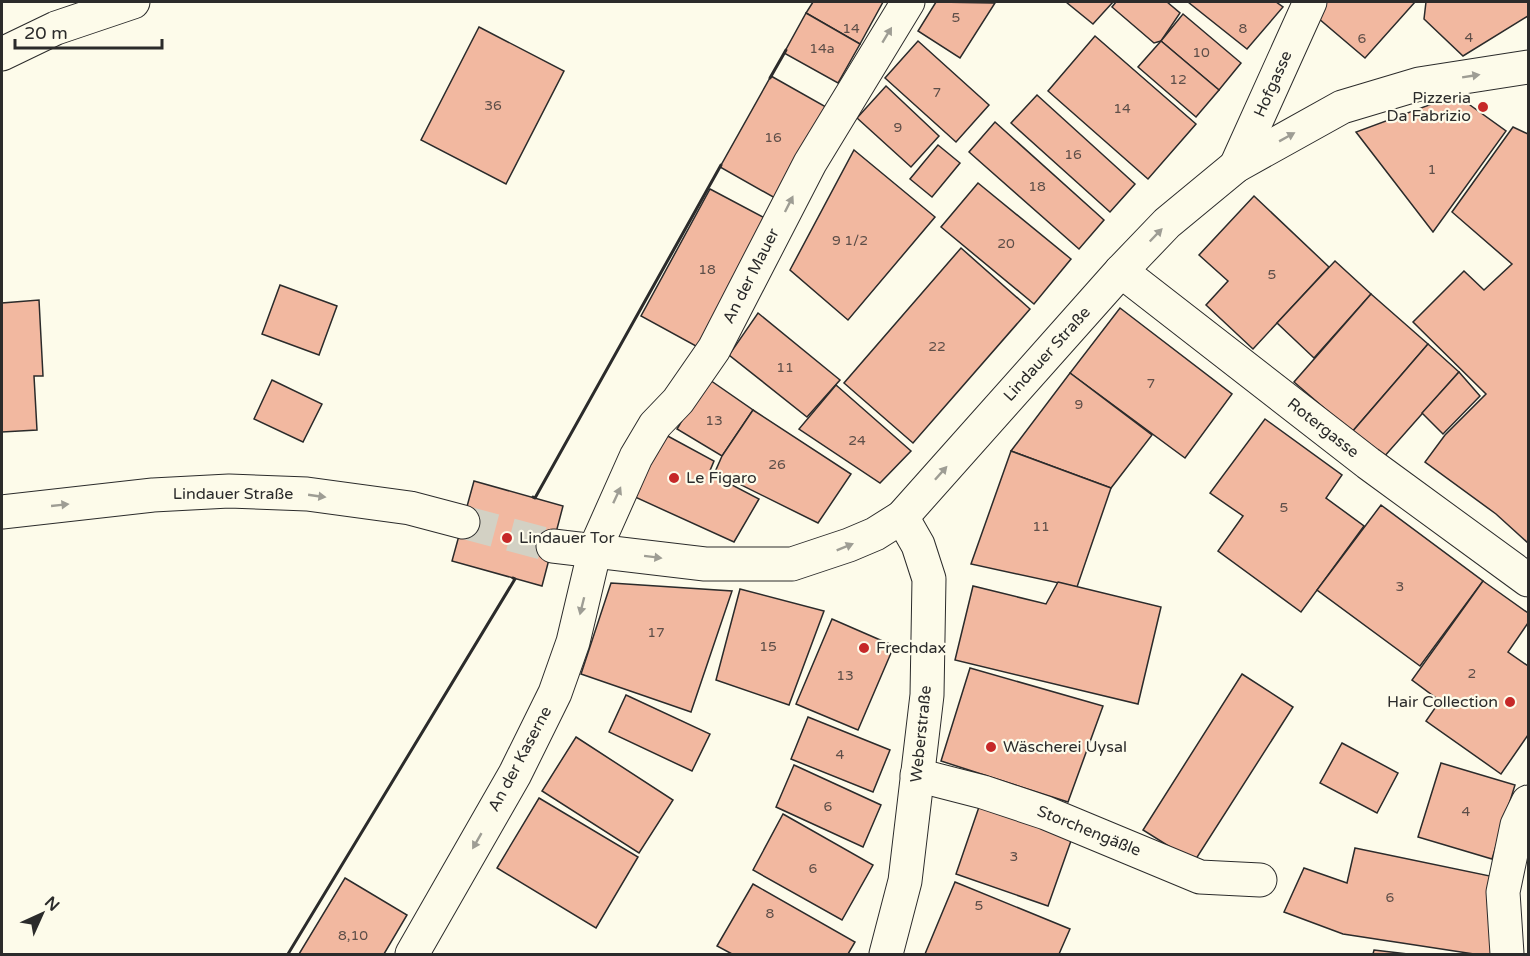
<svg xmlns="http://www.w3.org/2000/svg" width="1530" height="956" font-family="'Varela Round',sans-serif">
	<rect width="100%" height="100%" fill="#fdfbea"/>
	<!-- building -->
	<g fill="#f2b8a0" stroke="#2b2b2b" stroke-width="1.5">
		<path d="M813,2H883L860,44L806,13Z"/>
		<path d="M936,2L995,3L960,58L918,31Z"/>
		<path d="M1066,2H1113L1093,24Z"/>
		<path d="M1116,2H1167L1180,13L1161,41L1154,43L1112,7Z"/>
		<path d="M1188,2H1276L1283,7L1247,49Z"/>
		<path d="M1325,2H1415L1365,58L1318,18Z"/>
		<path d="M1426,2H1528V16L1463,56L1424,19Z"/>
		<path d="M806,13L860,44L838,83L784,53Z"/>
		<path d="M1183,14L1241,63L1219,90L1161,41Z"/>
		<path d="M479,27L564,71L506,184L421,140Z"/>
		<path d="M1095,36L1196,124L1148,179L1048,91Z"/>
		<path d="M918,41L989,105L956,142L885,78Z"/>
		<path d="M1161,41L1219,90L1196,117L1138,67Z"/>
		<path d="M771,76L826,107L775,198L720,167Z"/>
		<path d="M886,86L939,136L911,167L857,118Z"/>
		<path d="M1037,95L1135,184L1110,212L1011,123Z"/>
		<path d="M1456,95L1506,131L1433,232L1356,132Z"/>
		<path d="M995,122L1104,220L1079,249L969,152Z"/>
		<path d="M1513,127L1528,134V543L1496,514L1425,462L1445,435L1486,394L1413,322L1464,271L1484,290L1512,264L1452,212Z"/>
		<path d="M938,145L960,163L932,197L910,179Z"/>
		<path d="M854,150L935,217L848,320L790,270Z"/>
		<path d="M978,183L1071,259L1034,304L941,227Z"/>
		<path d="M710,189L774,223L705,351L641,316Z"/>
		<path d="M1254,196L1329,267L1253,349L1206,305L1228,281L1199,255Z"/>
		<path d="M961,248L1030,309L913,443L844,383Z"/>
		<path d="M1335,261L1371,294L1314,358L1277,323Z"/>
		<path d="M280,285L337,306L319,355L262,334Z"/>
		<path d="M1371,294L1428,344L1352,432L1294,382Z"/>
		<path d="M39,300L43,376H34L37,430L2,432V303Z"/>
		<path d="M1120,308L1232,394L1185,458L1070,373Z"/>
		<path d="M758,313L840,380L807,417L729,355Z"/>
		<path d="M1428,344L1459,372L1383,458L1352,432Z"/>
		<path d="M1459,372L1480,396L1443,434L1422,413Z"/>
		<path d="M1070,373L1152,435L1111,488L1011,451Z"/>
		<path d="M707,378L753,410L722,456L677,429Z"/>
		<path d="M272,380L322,404L303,442L254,419Z"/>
		<path d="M836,385L911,451L880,483L799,429Z"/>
		<path d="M753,410L851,474L818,523L715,472L722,456Z"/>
		<path d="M1265,419L1342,475L1326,498L1364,526L1301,612L1218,551L1243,516L1210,493Z"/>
		<path d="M664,434L714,461L709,473L759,499L734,542L635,497Z"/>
		<path d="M1011,451L1111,488L1077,587L971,564Z"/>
		<path d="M474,481L563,506L542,586L452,561Z"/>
		<path d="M1381,505L1483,581L1420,666L1317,590Z"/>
		<path d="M1483,581L1528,613V623L1508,652L1528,666V735L1501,774L1426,721L1440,701L1412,680Z"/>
		<path d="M1058,582L1161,607L1138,704L955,660L973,586L1046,604Z"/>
		<path d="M611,583L732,591L691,712L581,674Z"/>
		<path d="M740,589L824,611L789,705L716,680Z"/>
		<path d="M832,619L894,646L858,730L796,704Z"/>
		<path d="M970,668L1103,706L1068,802L941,761Z"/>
		<path d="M1242,674L1293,707L1194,862L1143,830Z"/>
		<path d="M626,695L710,734L692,771L609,732Z"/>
		<path d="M808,717L890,750L873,792L791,759Z"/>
		<path d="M576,737L673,800L639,853L542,791Z"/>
		<path d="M1342,743L1398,773L1377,813L1320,783Z"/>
		<path d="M1441,763L1515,785L1492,859L1418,837Z"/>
		<path d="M794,765L881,805L863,847L776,807Z"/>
		<path d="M539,798L638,857L596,928L497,868Z"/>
		<path d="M980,804L1072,838L1048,906L956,874Z"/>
		<path d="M783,814L873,865L842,920L753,870Z"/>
		<path d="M1355,848L1490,876L1491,954H1474L1343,934L1284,912L1304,868L1347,883Z"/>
		<path d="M345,878L407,915L384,954H299Z"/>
		<path d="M955,882L1070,929L1059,954H925Z"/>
		<path d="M753,884L855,942L848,954H732L717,946Z"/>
		<path d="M1374,950L1408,954H1373Z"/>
	</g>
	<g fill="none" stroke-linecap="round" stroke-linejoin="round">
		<!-- minor-tunnel -->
		<path stroke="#d3d1c4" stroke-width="33" stroke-dasharray="33 16" stroke-linecap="butt" d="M463,522L553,546"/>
		<!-- minor casing -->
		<g stroke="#2b2b2b" stroke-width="35">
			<g id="minor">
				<path d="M1236,166L1310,2"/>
				<path d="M1121,271L1368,463L1528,580"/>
				<path d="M2,512L153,495L229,491L307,494L410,508L463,522"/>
				<path d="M553,546L705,564H792L849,545L875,534L902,517L1121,271L1167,223L1236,166L1342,107L1419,84L1528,67"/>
				<path d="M917,775L983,792L1046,813L1200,877L1260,880"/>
				<path d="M412,954L515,774L555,693L573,642L595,549L636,457L655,425L678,401L714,349L810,163L908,2"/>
				<path d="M886,954L905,881L927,695L929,579L918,545L902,517"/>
				<path d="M1507,954L1503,892L1517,825L1528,802"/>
			</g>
		</g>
		<!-- tertiary casing -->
		<g stroke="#2b2b2b" stroke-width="35">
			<path id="tertiary" d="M2,54L56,28L133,2"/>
		</g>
		<!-- minor -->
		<use href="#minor" stroke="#fdfbea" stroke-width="33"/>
		<!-- tertiary -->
		<use href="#tertiary" stroke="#fdfbea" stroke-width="33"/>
		<!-- wall -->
		<g stroke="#2b2b2b" stroke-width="3">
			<path d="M770,78L786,50"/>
			<path d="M533,497L535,498L721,165"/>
			<path d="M288,954L515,579L513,578"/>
		</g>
	</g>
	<!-- one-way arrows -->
	<defs><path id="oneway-solid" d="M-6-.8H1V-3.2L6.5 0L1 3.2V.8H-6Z" transform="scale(1.5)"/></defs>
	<g fill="#9e9d94">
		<use href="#oneway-solid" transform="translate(887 35) rotate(-59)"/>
		<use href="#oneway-solid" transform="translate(1471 76) rotate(-9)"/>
		<use href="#oneway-solid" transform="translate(1287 137) rotate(-29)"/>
		<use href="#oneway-solid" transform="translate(789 204) rotate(-63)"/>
		<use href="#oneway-solid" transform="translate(1156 235) rotate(-46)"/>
		<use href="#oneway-solid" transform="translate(941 473) rotate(-48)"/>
		<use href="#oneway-solid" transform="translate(617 495) rotate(-65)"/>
		<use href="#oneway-solid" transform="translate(317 496) rotate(8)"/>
		<use href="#oneway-solid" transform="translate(60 505) rotate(-6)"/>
		<use href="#oneway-solid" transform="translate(845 547) rotate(-22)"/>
		<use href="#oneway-solid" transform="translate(653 557) rotate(7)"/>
		<use href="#oneway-solid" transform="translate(582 606) rotate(104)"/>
		<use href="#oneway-solid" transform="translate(477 841) rotate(120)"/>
	</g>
	<!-- markers -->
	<g fill="#c62828" stroke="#fdfbea" stroke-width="2">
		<circle cx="1483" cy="107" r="6"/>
		<circle cx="674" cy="478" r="6"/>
		<circle cx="507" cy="538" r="6"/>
		<circle cx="864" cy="648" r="6"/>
		<circle cx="1510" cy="702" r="6"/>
		<circle cx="991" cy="747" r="6"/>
	</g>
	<g text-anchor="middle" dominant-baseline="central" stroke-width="4.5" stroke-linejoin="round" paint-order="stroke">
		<!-- number labels -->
		<g font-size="14" fill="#5d4e48">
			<text x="956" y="17">5</text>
			<text x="851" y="28">14</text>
			<text x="1243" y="28">8</text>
			<text x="1469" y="37">4</text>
			<text x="1362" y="38">6</text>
			<text x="822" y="48">14a</text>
			<text x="1201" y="52">10</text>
			<text x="1178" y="79">12</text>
			<text x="937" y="92">7</text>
			<text x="493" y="105">36</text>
			<text x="1122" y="108">14</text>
			<text x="898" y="127">9</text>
			<text x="773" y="137">16</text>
			<text x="1073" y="154">16</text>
			<text x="1432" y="169">1</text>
			<text x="1037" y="186">18</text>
			<text x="850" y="240">9 1/2</text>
			<text x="1006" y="243">20</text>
			<text x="707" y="269">18</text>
			<text x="1272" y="274">5</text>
			<text x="937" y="346">22</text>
			<text x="785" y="367">11</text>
			<text x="1151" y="383">7</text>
			<text x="1079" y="404">9</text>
			<text x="714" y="420">13</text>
			<text x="857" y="440">24</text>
			<text x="777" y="464">26</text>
			<text x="1284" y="507">5</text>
			<text x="1041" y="526">11</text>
			<text x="1400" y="586">3</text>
			<text x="656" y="632">17</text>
			<text x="768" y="646">15</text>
			<text x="1472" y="673">2</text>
			<text x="845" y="675">13</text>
			<text x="840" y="754">4</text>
			<text x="828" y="806">6</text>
			<text x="1466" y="811">4</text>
			<text x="1014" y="856">3</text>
			<text x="813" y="868">6</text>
			<text x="1390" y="897">6</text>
			<text x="979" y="905">5</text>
			<text x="770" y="913">8</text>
			<text x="353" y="935">8,10</text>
		</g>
		<!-- street labels -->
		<g font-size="16" fill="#2b2b2b" stroke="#fdfbea">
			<text transform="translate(1273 84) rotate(-66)">Hofgasse</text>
			<text transform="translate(751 276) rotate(-63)">An der Mauer</text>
			<text transform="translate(1047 354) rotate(-48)">Lindauer Straße</text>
			<text transform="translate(1323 428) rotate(38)">Rotergasse</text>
			<text x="233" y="494">Lindauer Straße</text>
			<text transform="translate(921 734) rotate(-84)">Weberstraße</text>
			<text transform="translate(520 759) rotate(-62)">An der Kaserne</text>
			<text transform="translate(1089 831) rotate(22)">Storchengäßle</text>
		</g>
		<!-- poi labels -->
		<g font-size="16" fill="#2b2b2b" stroke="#fdfbea" text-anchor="start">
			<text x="1471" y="98" text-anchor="end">Pizzeria<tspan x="1471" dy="18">Da Fabrizio</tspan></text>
			<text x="686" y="478">Le Figaro</text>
			<text x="519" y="538">Lindauer Tor</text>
			<text x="876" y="648">Frechdax</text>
			<text x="1498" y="702" text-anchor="end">Hair Collection</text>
			<text x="1003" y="747">Wäscherei Uysal</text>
		</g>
	</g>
	<!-- border -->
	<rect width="1530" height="956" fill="none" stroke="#2b2b2b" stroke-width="6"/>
	<!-- north arrow -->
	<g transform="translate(42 914) rotate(45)" stroke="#fdfbea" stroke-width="4.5" paint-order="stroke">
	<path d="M0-4.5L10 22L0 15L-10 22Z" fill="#2b2b2b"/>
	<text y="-9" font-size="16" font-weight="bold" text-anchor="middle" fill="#2b2b2b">N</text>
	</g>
	<!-- scale -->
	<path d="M15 39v9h147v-9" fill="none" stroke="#2b2b2b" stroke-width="3"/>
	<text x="24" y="39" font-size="18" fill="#2b2b2b" stroke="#fdfbea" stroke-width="4.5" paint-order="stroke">20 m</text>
</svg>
